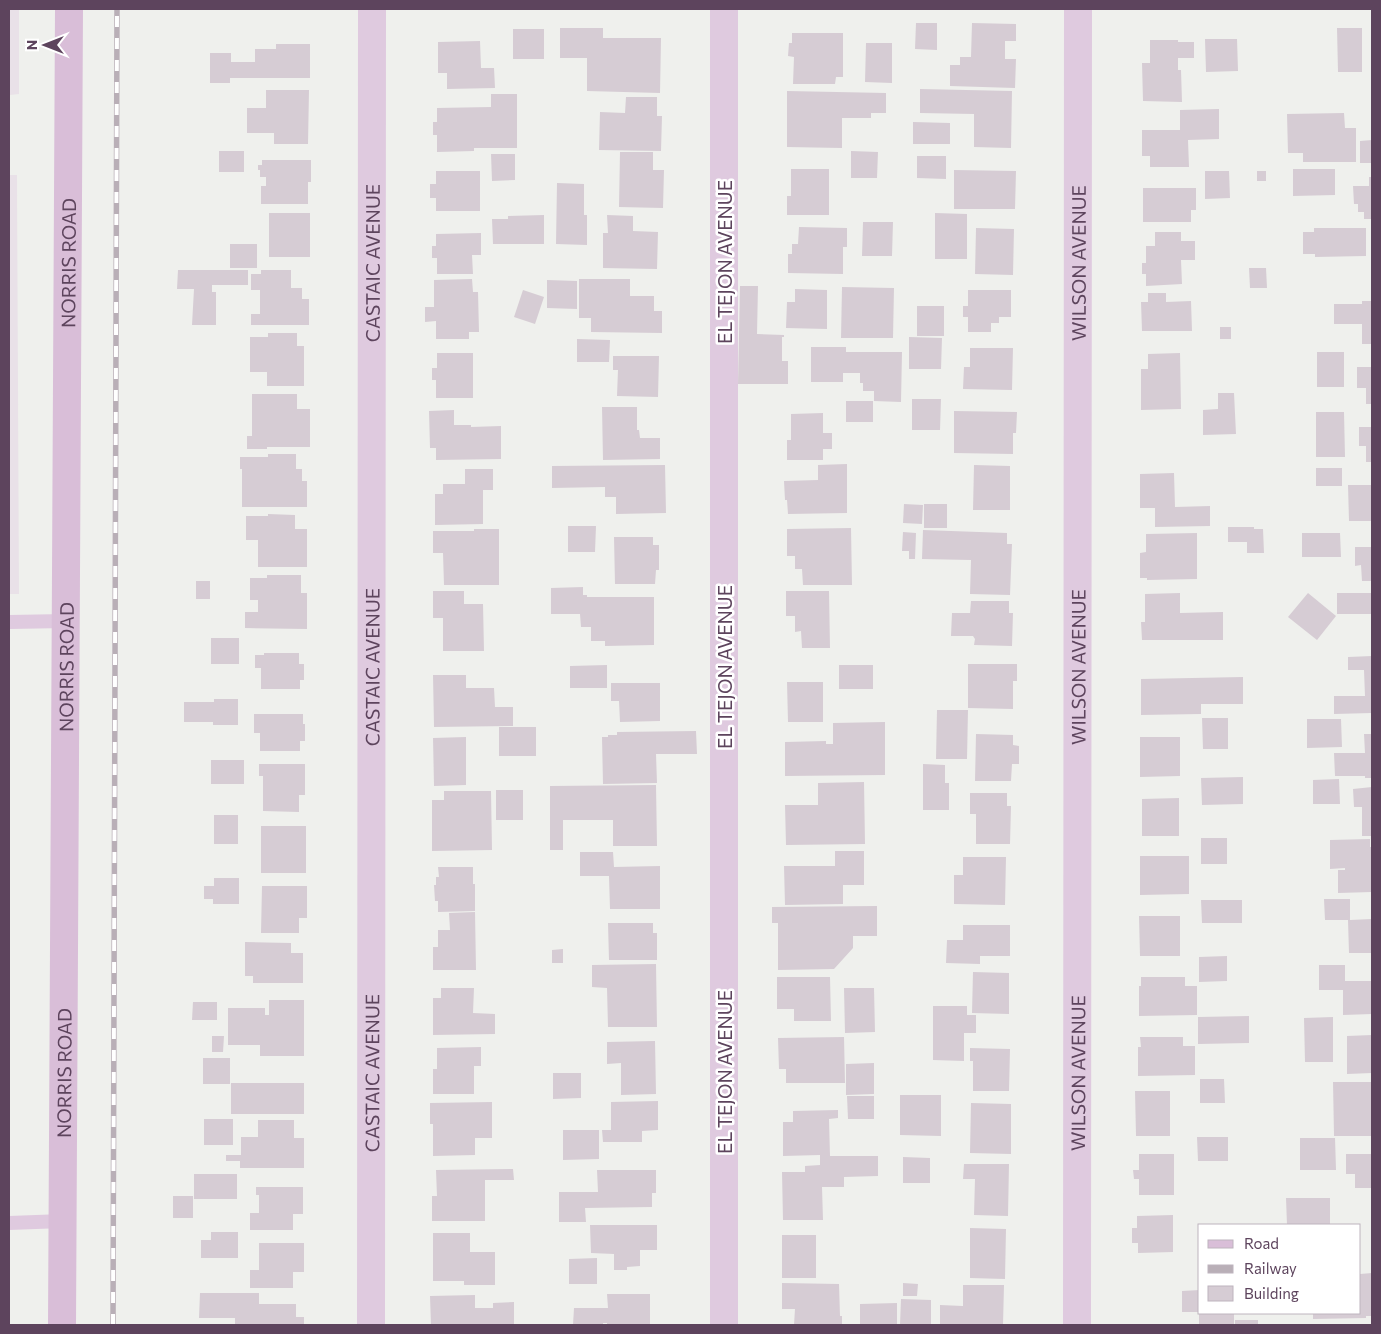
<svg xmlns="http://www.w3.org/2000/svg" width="1381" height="1334" font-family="Commissioner,sans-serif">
	<rect width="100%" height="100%" fill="#eff0ed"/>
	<!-- airport -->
	<g fill="#e9e1e8">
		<path d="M9,9H19V94L10,95L9,174Z"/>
		<path d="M9,175H17L19,594H9Z"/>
	</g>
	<!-- building -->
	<g fill="#d6ccd4">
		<path d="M916,23H937V50L915,49Z"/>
		<path d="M972,23L1016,24V41H1005V59H1016L1015,88L950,86V65H960V57H971Z"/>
		<path d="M560,28H603V38H661L660,93L587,91V58H560Z"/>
		<path d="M1337,28H1362V72H1338Z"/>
		<rect x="513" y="29" width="31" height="30"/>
		<path d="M792,33H843V77H836L835,84H793L794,57L788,56L789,43H792Z"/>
		<path d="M1205,39H1237L1238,71L1206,72Z"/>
		<path d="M1150,40H1178V42H1194V58H1178V70H1181L1182,102L1143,101L1142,63H1150Z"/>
		<path d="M480,41L481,68H494L495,88L447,89V73H438V42Z"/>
		<path d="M866,43H892V83L865,82Z"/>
		<path d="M276,44H310V78H230V83H210V53H231V62H255V49H276Z"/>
		<path d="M920,89L1012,91L1011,148L974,147V114L920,113Z"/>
		<path d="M266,90H309L308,144H274V133H247V108H266Z"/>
		<path d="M787,91L886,93V113H871V118H842V148L787,147Z"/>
		<path d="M491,94H517V148H474V151L437,152V135H433V122H437V108L491,107Z"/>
		<path d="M626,97H657V116H662L661,151L599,150L600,112L625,113Z"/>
		<path d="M1219,109V139L1188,140L1189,167H1150V156H1142V130H1180V110Z"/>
		<path d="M1344,113L1345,128H1356V162H1303V153H1288L1287,114Z"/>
		<path d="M913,122L950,123V144H913Z"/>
		<path d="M1372,140V163H1360V141Z"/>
		<rect x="219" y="151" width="25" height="21"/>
		<path d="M851,151L878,152L877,178H851Z"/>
		<path d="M620,152H653V170H664L663,208L619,207Z"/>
		<path d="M491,154H515V180L492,181Z"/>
		<path d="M917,156H946V179L917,178Z"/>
		<path d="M262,160H311V182H308V204H261V186H266V177H260V170H258V165H262Z"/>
		<path d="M791,169H829V215H787V196H791Z"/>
		<path d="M1293,169H1335V195L1293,196Z"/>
		<path d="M954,170L1016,171L1015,209H954Z"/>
		<path d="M436,171H480V211H436V198H430V184H436Z"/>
		<path d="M1205,171H1229L1230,198L1205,199Z"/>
		<rect x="1257" y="171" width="9" height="10"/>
		<path d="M1369,177H1372V219H1364V212H1358V204H1354L1353,186H1369Z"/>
		<path d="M557,183L584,184V215H587V245L556,244Z"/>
		<path d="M1143,188H1196V210H1191V222H1143Z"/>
		<rect x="269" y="213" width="41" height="44"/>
		<path d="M935,213L967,214V259H935Z"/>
		<path d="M544,215V244H493L492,219H508V216Z"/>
		<path d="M607,215L633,216V231L658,232L657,269L603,268V233H608Z"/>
		<path d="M863,222H893L892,256H862Z"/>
		<path d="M799,227L847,228V247H843V274L788,273V254H792V244H798Z"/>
		<path d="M976,228L1014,229L1013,275L975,274Z"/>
		<path d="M1314,228H1366V256L1315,257V254H1303V232H1314Z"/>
		<path d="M1155,232H1181V241H1195V260H1181L1182,284L1146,286V274H1142V263H1146V246H1155Z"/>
		<path d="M481,233V255H472L473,274H437V258H432V246H436V234Z"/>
		<rect x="230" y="244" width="27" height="24"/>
		<path d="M1249,268H1266L1267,288H1250Z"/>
		<path d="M178,270H248V285H212V292H216V325H192L194,289H177Z"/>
		<path d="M261,270H291V288H302V299H309V325H251V314H260V290H251V274H261Z"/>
		<path d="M472,279L473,292H478L479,332H469V339H436V321L425,322V307H434V280Z"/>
		<path d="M579,279H630V296H654V311H662V333L591,332V318H579Z"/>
		<path d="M547,280L577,281V309L547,308Z"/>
		<path d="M740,286H758L757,334L784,335V337H782V361H788V384H738Z"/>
		<path d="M842,287L894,288L893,338H841Z"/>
		<path d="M795,289L827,290V329L786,328L787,302H795Z"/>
		<path d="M523,290L544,297L535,324L514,317Z"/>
		<path d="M968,290H1011V317H999V323H991V332H968V317H963V306H968Z"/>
		<path d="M1148,293H1166V302L1191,301L1192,331H1142L1141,302H1148Z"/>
		<path d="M1362,301H1372V344H1362V324H1334V304H1362Z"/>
		<rect x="917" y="306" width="27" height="30"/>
		<rect x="1220" y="327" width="11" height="12"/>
		<path d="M268,333H297V346H304V386H267V372H250V337H268Z"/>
		<path d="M909,337L942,338L941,369H909Z"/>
		<path d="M577,339L610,340L609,362H577Z"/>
		<path d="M811,347H846V352H902L901,402L874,401V391H863V383H860V373H843V382H811Z"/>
		<path d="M970,348H1013L1012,390L963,389L964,367H970Z"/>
		<rect x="1317" y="352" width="27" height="35"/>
		<path d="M437,353H473V398H436V380H432V368H437Z"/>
		<path d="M1180,353L1181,409L1141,410V369H1148V354Z"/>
		<path d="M613,356H659L658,397L617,396L618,370H613Z"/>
		<path d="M1357,367H1372V404H1366V388H1357Z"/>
		<path d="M1218,393H1234L1236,434L1203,435V410L1218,409Z"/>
		<path d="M252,394H297V409H310V447H267V449H247V436H252Z"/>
		<path d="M912,399H941L940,430H912Z"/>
		<rect x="846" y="401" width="27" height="21"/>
		<path d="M602,407H637V430H639L640,438H660V459L603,460Z"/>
		<path d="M454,410V425H471V427L501,426V459L436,460V448H430L429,411Z"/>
		<path d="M954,411L1017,412L1016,433H1013V454L954,453Z"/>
		<path d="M1316,412H1344L1345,457H1316Z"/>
		<path d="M823,413V433H832V449H823V460H787V440H791V414Z"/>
		<path d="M1359,427H1372V462H1366V446H1359Z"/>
		<path d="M268,454H296V469H302V481H307V507H242V469H240V457H268Z"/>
		<path d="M847,464V513L788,514L787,500H785L784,481L818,480V465Z"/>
		<path d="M665,465L666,513L616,514V497H605V487L552,488V466Z"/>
		<path d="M974,465L1010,466V510H973Z"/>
		<rect x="1316" y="468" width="26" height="18"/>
		<path d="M465,469H493V490H483V524L435,525V494H443V484H465Z"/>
		<path d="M1174,473L1175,507L1210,506V526L1155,527V508H1140V474Z"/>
		<path d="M1348,485H1372V521H1349Z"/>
		<path d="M904,504L923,505L922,524L903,523Z"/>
		<rect x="924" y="504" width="23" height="24"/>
		<path d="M268,514L295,515V529H307V567H258V540H246V516H268Z"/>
		<path d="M568,526H596L595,552H568Z"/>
		<path d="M1228,527H1254V529H1263L1264,553H1247V542H1228Z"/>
		<path d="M851,528L852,585H803L802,569H795V556H787V529Z"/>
		<path d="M474,529H499V585H444L443,553H433V531H474Z"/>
		<path d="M923,530L1007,533V544H1012L1010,595L970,594L971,560L922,559Z"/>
		<path d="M903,532L916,533L915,559H909V551H902Z"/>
		<path d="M1197,533V579L1147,580V578H1140V553L1146,552V534Z"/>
		<path d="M1302,533H1340L1341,557H1302Z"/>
		<path d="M614,537H653V545H659V570H656L655,584H615Z"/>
		<path d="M1355,547H1372V581H1362L1361,565L1355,566Z"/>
		<path d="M267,575H301V593H307V629L245,628V612H258V600H250V578H267Z"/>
		<rect x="196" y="581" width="14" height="18"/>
		<path d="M583,587V595H587V597H654V645L605,646V641H591V627H581L580,614H551V588Z"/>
		<path d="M433,591H464V604H483L484,651H443V618H433Z"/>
		<path d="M786,591H829L830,648H802L801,631L795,632V616H786Z"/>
		<path d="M1180,593V613L1223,612V640H1142L1141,622H1145V594Z"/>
		<path d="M1308,593L1336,616L1317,640L1288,617Z"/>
		<rect x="1337" y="593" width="35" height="21"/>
		<path d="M971,601H1009V613H1013L1012,646L974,645L975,639L973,636H951L952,613H970Z"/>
		<rect x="211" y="638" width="28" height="26"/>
		<path d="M264,653H299V664H304V680H300V689H261V668H255V655H264Z"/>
		<path d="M1372,656V713L1334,714V696H1365L1364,670H1348V657Z"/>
		<path d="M968,664H1017V681H1013V709L968,708Z"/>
		<path d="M607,665V688H570V666Z"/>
		<rect x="839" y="665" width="34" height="24"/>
		<path d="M433,675H466V688H494L495,707H513V726L434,727Z"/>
		<path d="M1243,677V704H1201V714L1141,715V679Z"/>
		<path d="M787,682H823V722H788Z"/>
		<path d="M611,683H660V721L620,722L619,701H611Z"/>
		<path d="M214,699H238V725H213V722H184V702H214Z"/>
		<path d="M937,710H968L967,759H936Z"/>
		<path d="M254,714H303V724H305V741H300V751H260V733H254Z"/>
		<path d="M1202,718H1228V749H1203Z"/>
		<path d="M1307,719H1341L1342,747L1307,748Z"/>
		<path d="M885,722V775L785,776V742L826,741V744H833V723Z"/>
		<rect x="499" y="727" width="37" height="29"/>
		<path d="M696,731L697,754H656L657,783L603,784L602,737H608V735H617V732Z"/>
		<path d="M976,734L1013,735V745L1019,746V764H1012L1011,781H975Z"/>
		<path d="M1364,734H1372V778H1365V776H1335L1334,753H1365Z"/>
		<path d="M466,737V785L434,786L433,738Z"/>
		<path d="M1140,737H1180V776L1140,777Z"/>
		<rect x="211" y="760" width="33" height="24"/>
		<path d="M259,764H305V795H299V812L263,811V776H259Z"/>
		<path d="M923,764L945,765V783H949V810H923Z"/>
		<path d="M1243,777V804L1202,805L1201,778Z"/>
		<path d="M1339,779L1340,804H1313V780Z"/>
		<path d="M864,782L865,844L786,845L785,805H818V783Z"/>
		<path d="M656,785L657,846H613V820H563V850H550V786Z"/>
		<path d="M1372,787V836H1362V807H1354L1353,789Z"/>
		<rect x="496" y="790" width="27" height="30"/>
		<path d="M444,791H491L492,850L432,851V800H444Z"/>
		<path d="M970,793H1007V806H1011L1010,844H976V814H970Z"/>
		<path d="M1179,798V836H1142V799Z"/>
		<rect x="214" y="815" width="24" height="29"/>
		<rect x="261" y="826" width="45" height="47"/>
		<rect x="1201" y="838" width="26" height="26"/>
		<path d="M1370,839V847H1372V892L1338,893V870H1345V868L1330,869V840Z"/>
		<path d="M835,851H864V885H843V904L785,905L784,866H835Z"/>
		<path d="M580,852H613L614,867L660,866V909H610L609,876H580Z"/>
		<path d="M1140,856H1189V894L1140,895Z"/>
		<path d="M963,857H1006L1005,905L954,904V875H963Z"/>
		<path d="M438,867H473V884H475V911L438,912V901H435L434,885H436V877H439Z"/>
		<path d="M214,878H239V904H213V899H204V886H214Z"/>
		<path d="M262,886H307V918H299V933H261Z"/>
		<path d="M1324,899H1350V920L1372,919V953H1349L1348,920H1325Z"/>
		<path d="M1201,900H1242V923H1202Z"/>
		<path d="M877,906V936H853V948L834,969L778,970V923H772V907Z"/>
		<path d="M475,912L476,970H433V947H438V930H450L449,913Z"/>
		<path d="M1139,916H1180V956H1140Z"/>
		<path d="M608,923H653V933H657V960H609Z"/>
		<path d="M963,925H1010V956H980V964L946,963L947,940H963Z"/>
		<path d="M245,942L291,943V953H303V983H253V976H245Z"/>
		<path d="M563,949V963H552V950Z"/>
		<path d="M1227,956V981L1199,982V957Z"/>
		<path d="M656,964L657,1027H608L607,988L592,987V965Z"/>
		<path d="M1319,965H1345V981H1372V1014L1343,1015V990H1319Z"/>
		<path d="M973,972L1009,973V1014L972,1013Z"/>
		<path d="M777,977H830L831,1021H794V1009H777Z"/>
		<path d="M1141,977H1185V986H1197V1015L1139,1016V986H1141Z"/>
		<path d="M441,988H474L473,1013L495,1014V1034L433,1035V998H441Z"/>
		<path d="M844,988H874L875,1032L845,1033Z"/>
		<path d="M269,1000H304V1056H260V1045H228V1008H265V1015H269Z"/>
		<path d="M193,1002H217V1020H192Z"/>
		<path d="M933,1006H967V1015H976V1033H964V1061L933,1060Z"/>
		<path d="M1249,1016V1043L1198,1044V1017Z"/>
		<path d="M1333,1017V1062H1305L1304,1018Z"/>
		<path d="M1372,1035V1073L1347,1074V1036Z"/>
		<path d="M212,1036H224L223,1052H212Z"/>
		<path d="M844,1037L845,1083H786V1069H779L778,1038Z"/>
		<path d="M1140,1037H1183V1046H1195V1075L1138,1076V1047H1141Z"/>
		<path d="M655,1041L656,1094L621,1095V1063L607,1064V1042Z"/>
		<path d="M481,1047V1066H474V1094H433V1069H437V1048Z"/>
		<path d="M970,1048L1010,1049L1009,1091H973V1061H970Z"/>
		<rect x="203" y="1058" width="27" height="26"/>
		<path d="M874,1063V1094L846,1095V1064Z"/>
		<path d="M553,1073H581V1098L553,1099Z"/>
		<path d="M1200,1079H1224L1225,1103H1200Z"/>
		<path d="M1333,1082H1372V1136H1334Z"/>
		<rect x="231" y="1083" width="73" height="31"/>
		<path d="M1135,1091H1170V1136H1136Z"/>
		<path d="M900,1095H941V1136L900,1135Z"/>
		<path d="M847,1096H874V1119H848Z"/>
		<path d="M658,1101V1130L642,1131V1142H603L602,1130H611V1102Z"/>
		<path d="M492,1102V1138H475V1155L433,1156V1124H430V1103Z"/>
		<path d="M971,1103L1011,1104V1154L970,1153Z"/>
		<path d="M838,1110V1118L829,1119L830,1156H878V1176L844,1177V1187H822L823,1220H783L782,1172H805V1166L820,1165V1155L783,1156V1122H793V1111Z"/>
		<rect x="204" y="1119" width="29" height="26"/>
		<path d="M258,1120H294V1138H304V1168H240V1161H226V1155H241V1137H258Z"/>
		<path d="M563,1130H599V1159L563,1160Z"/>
		<path d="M1197,1137H1228V1161H1198Z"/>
		<path d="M1300,1138H1335L1336,1170H1300Z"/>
		<path d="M1139,1154H1174V1195H1139V1179H1134L1133,1170H1139Z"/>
		<path d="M1346,1154H1372V1188H1355V1174H1346Z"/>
		<path d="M903,1157L930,1158V1183H903Z"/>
		<path d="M964,1164H1009L1008,1216L974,1215L975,1179H963Z"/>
		<path d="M513,1169L514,1180H485V1221H432V1196H437L436,1170Z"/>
		<path d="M597,1170H656V1193H652V1207L585,1208L586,1222H559V1192H598Z"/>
		<rect x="194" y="1174" width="43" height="25"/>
		<path d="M256,1187H303V1214H293V1230H250V1213H259V1195H256Z"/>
		<rect x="173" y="1196" width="20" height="22"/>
		<path d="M1286,1198H1330V1225H1287Z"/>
		<path d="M1173,1215V1252L1138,1253V1243H1132V1228H1137V1216Z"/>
		<path d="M590,1225H657V1250H640V1266L627,1267V1270H614V1254L591,1253Z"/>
		<path d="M970,1228L1006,1229L1005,1279L970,1278Z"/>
		<path d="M211,1232H238V1258H201V1240H211Z"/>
		<path d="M433,1233H470V1252H495V1285H464V1281H433Z"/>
		<rect x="782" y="1235" width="34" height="43"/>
		<path d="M259,1243H304V1272H293V1288H250V1270H259Z"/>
		<path d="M597,1258V1284H569V1259Z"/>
		<path d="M1372,1273V1316H1366V1318L1313,1319V1313H1360V1274Z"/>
		<path d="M782,1283L839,1284L840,1316H842V1325H794L795,1309H782Z"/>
		<path d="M903,1283L918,1284L917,1296H903Z"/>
		<path d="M963,1285H1004L1003,1325H940V1305L963,1306Z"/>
		<path d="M1200,1290V1312H1182V1291Z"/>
		<path d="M200,1293H259V1304H296V1317H304V1325H235V1318H199Z"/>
		<path d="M607,1294H650V1325H607V1323H603V1325H573L574,1308H608Z"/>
		<path d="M475,1295V1308H493V1303L514,1302V1325H431L430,1296Z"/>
		<path d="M901,1299L931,1300V1325H900Z"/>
		<path d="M897,1303V1325H860V1304Z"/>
		<rect x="1199" y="1313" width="35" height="12"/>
		<rect x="1235" y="1320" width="23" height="5"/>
	</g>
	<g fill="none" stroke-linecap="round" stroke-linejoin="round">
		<!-- lane -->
		<g stroke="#dfcadf" stroke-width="14">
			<path d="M9,622L66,621"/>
			<path d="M9,1223L63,1221"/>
		</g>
		<!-- street -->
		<g stroke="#dfcadf" stroke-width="28">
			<path id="s1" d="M371,1325L372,9"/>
			<path d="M724,1325V9"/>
			<path id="s2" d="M1077,1325L1078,9"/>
		</g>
		<!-- secondary -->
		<path stroke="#d9bed8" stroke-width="28" id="s3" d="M62,1325L69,9"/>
		<!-- rail casing -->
		<g stroke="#b9afb7" stroke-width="5.5">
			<path id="rail" d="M113,1325L117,9"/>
		</g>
		<!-- rail -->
		<use href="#rail" stroke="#fff" stroke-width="4" stroke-dasharray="11" stroke-linecap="butt"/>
	</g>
	<g text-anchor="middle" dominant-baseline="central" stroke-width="5" stroke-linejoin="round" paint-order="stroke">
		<!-- street labels -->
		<g font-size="19" fill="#5d445d" stroke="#fff">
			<text stroke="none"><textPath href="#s3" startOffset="1062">NORRIS ROAD</textPath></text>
			<text stroke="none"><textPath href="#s1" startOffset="1062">CASTAIC AVENUE</textPath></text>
			<text transform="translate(724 262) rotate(-90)">EL TEJON AVENUE</text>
			<text stroke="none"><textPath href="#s2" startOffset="1062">WILSON AVENUE</textPath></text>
			<text stroke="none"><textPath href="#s3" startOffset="658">NORRIS ROAD</textPath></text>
			<text stroke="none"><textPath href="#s1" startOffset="658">CASTAIC AVENUE</textPath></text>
			<text transform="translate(724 667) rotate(-90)">EL TEJON AVENUE</text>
			<text stroke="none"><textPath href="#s2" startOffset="658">WILSON AVENUE</textPath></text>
			<text stroke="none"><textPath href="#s3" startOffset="252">NORRIS ROAD</textPath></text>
			<text stroke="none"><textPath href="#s1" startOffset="252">CASTAIC AVENUE</textPath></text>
			<text transform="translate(724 1072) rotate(-90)">EL TEJON AVENUE</text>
			<text stroke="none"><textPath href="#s2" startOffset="252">WILSON AVENUE</textPath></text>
		</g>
	</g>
	<!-- border -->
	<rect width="1381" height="1334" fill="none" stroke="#5d445d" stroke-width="20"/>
	<!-- legend -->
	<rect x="1198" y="1224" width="162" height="90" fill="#ffffff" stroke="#beb4be"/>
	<rect x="1208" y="1240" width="25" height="8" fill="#d9bed8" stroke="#beb4be"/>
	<text x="1244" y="1249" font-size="15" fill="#5d445d">Road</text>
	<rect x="1208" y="1265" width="25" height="8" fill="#b9afb7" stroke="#beb4be"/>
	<text x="1244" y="1274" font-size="15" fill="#5d445d">Railway</text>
	<rect x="1208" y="1286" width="25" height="15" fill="#d6ccd4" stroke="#beb4be"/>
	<text x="1244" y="1299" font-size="15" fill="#5d445d">Building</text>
	<!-- north arrow -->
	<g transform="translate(45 45) rotate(270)" stroke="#ffffff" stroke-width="4" paint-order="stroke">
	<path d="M0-4L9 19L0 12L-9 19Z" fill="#5d445d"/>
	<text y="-8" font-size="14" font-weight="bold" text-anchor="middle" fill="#5d445d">N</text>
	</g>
</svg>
